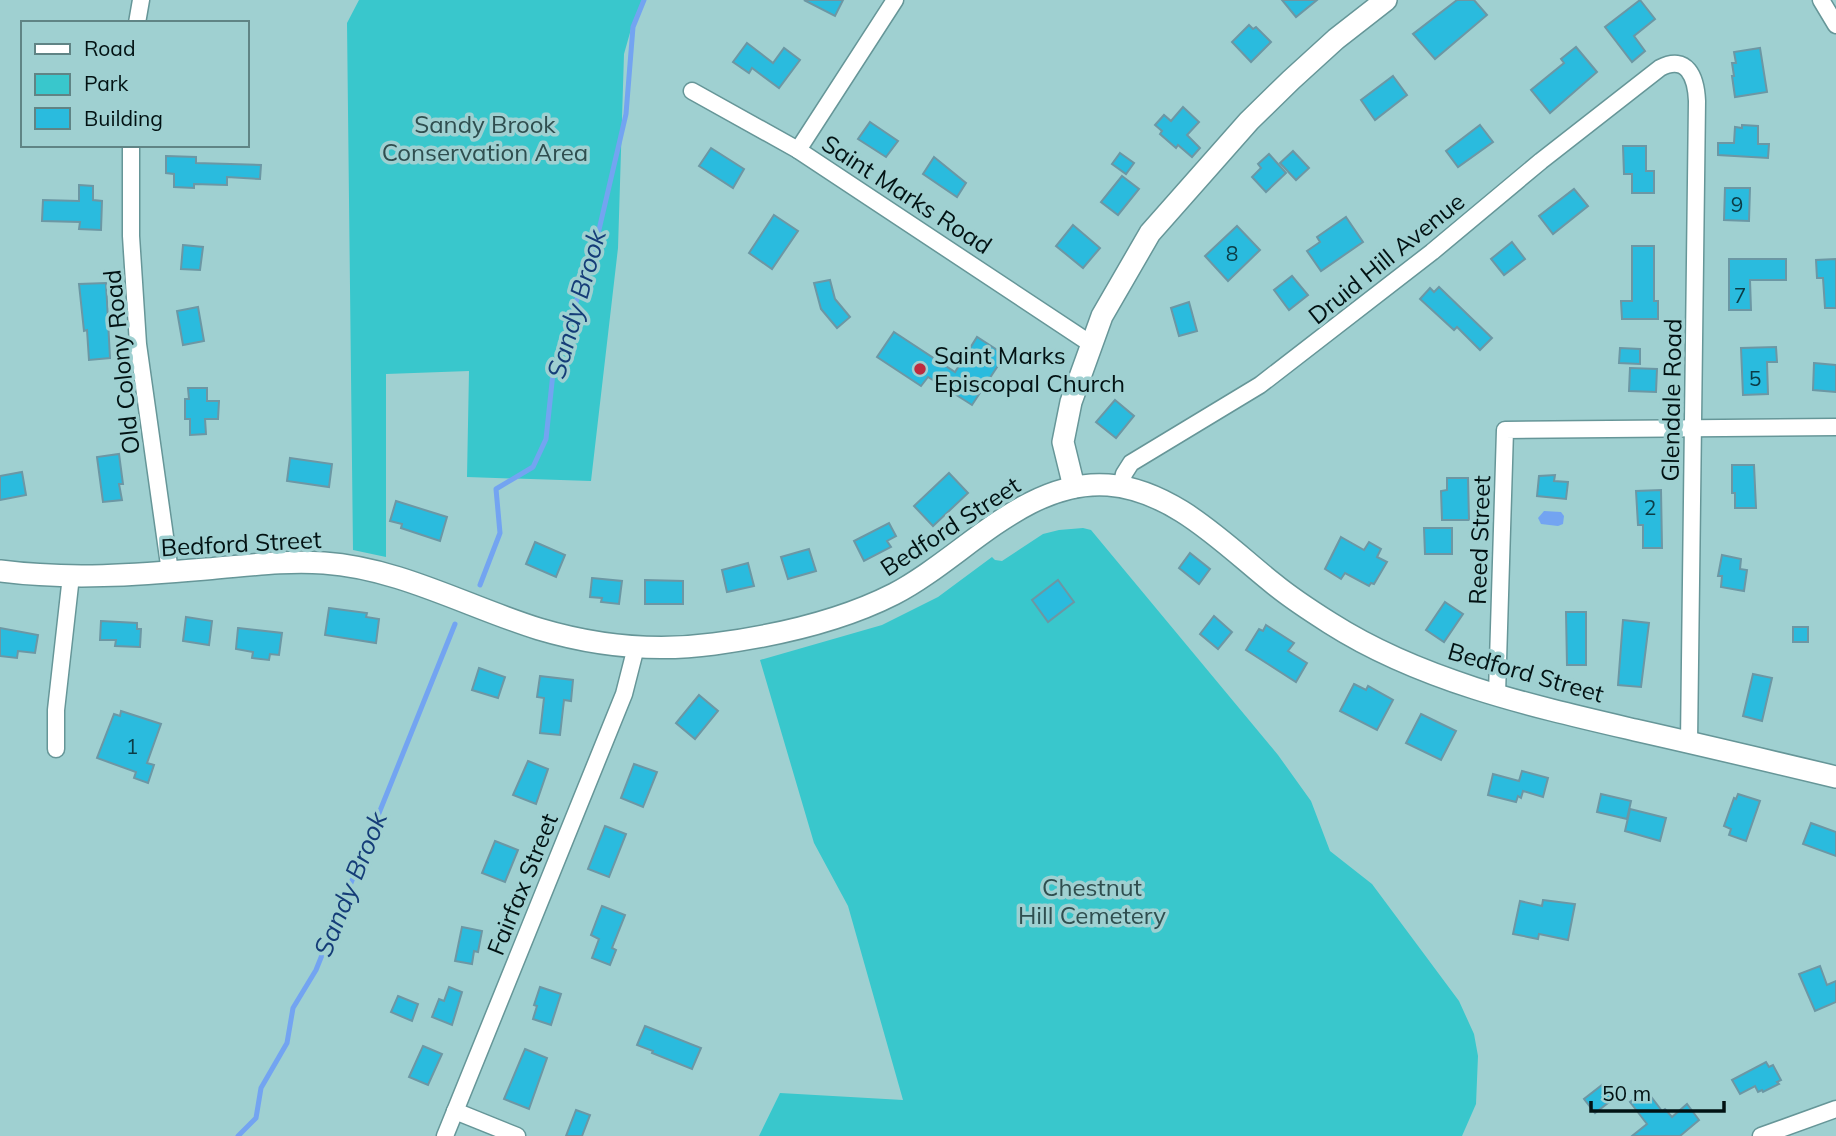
<svg xmlns="http://www.w3.org/2000/svg" width="1836" height="1136" font-family="Mulish,sans-serif">
	<rect width="100%" height="100%" fill="#9fd0d1"/>
	<!-- green -->
	<g fill="#39c7cc">
		<path d="M359,0H642L633,22L624,54L618,248L591,481L467,477L469,371L386,374V557L353,550L347,23Z"/>
		<path d="M1083,528L1091,530L1278,755L1311,801L1330,851L1372,884L1459,1001L1474,1034L1478,1056L1476,1104L1462,1136H759L780,1093L903,1100L848,906L814,843L760,660L882,625L938,597L992,557L995,560L1002,561L1043,534L1059,530Z"/>
	</g>
	<!-- water -->
	<path fill="#73a4f1" d="M1544,511L1561,512L1564,516L1563,524L1558,526L1541,524L1538,518Z"/>
	<g fill="none" stroke-linecap="round" stroke-linejoin="round">
		<!-- stream -->
		<g stroke="#73a4f1" stroke-width="5">
			<path d="M480,585L500,533L496,489L533,467L546,439L553,373L598,234L626,114L633,27L644,0"/>
			<path d="M238,1136L256,1118L261,1088L287,1043L293,1008L316,970L455,624"/>
		</g>
	</g>
	<!-- building -->
	<g fill="#2abbde" stroke="#6c97a4" stroke-width="2">
		<path d="M804,0H843L835,16Z"/>
		<path d="M1282,0H1317L1296,17Z"/>
		<path d="M1457,0H1474L1487,15L1435,59L1413,34Z"/>
		<path d="M1640,0L1655,19L1634,36L1645,51L1632,62L1605,27Z"/>
		<path d="M1249,25L1253,29L1256,27L1271,42L1251,62L1232,42Z"/>
		<path d="M747,43L773,63L784,48L800,60L779,88L752,68L749,73L733,62Z"/>
		<path d="M1576,47L1597,72L1550,113L1531,90L1564,63L1561,59Z"/>
		<path d="M1760,48L1767,92L1735,97L1732,76H1734L1732,63H1736L1734,52Z"/>
		<path d="M1393,76L1407,95L1375,120L1361,100Z"/>
		<path d="M1183,107L1199,122L1187,135L1200,148L1192,157L1178,145L1176,148L1160,134L1162,131L1155,125L1164,115L1171,121Z"/>
		<path d="M870,122L898,141L886,157L858,139Z"/>
		<path d="M1480,125L1493,142L1458,167L1446,151Z"/>
		<path d="M1742,125L1758,126V144H1769L1768,158L1718,155V143H1734L1735,127L1742,128Z"/>
		<path d="M1623,146H1646V171H1654V193H1632V174H1624Z"/>
		<path d="M711,148L744,169L733,188L699,166Z"/>
		<path d="M1293,151L1309,168L1296,180L1280,163Z"/>
		<path d="M1120,153L1134,163L1126,174L1112,164Z"/>
		<path d="M1269,154L1286,173L1266,192L1252,177L1261,168L1258,164Z"/>
		<path d="M166,156L196,157V163L261,165L260,179L227,177V185L194,184V188L174,187V174L166,173Z"/>
		<path d="M934,157L966,183L957,197L923,174Z"/>
		<path d="M1122,176L1139,189L1118,215L1101,202Z"/>
		<path d="M79,185L93,186V200L102,201L101,230L79,229L80,222L42,221L43,200L79,201Z"/>
		<path d="M1725,188H1750L1749,221L1724,220Z"/>
		<path d="M1574,189L1588,206L1553,234L1539,216Z"/>
		<path d="M774,215L798,231L772,269L749,253Z"/>
		<path d="M1346,217L1363,242L1321,271L1307,251L1320,242L1317,237Z"/>
		<path d="M1073,225L1100,248L1083,268L1056,246Z"/>
		<path d="M1237,226L1260,250L1228,281L1205,256Z"/>
		<path d="M1512,242L1525,259L1504,275L1491,259Z"/>
		<path d="M183,245L203,247L200,270L181,269Z"/>
		<path d="M1632,246H1654V301H1658V319H1622L1621,301H1632Z"/>
		<path d="M1729,259H1786V280H1750L1751,310H1729Z"/>
		<path d="M1836,259V308H1825L1823,278H1817L1816,260Z"/>
		<path d="M1292,276L1308,295L1289,310L1274,290Z"/>
		<path d="M830,280L835,299L850,317L837,328L821,309L814,283Z"/>
		<path d="M106,283L110,358L89,360L87,330L84,331L79,284Z"/>
		<path d="M1439,287L1492,338L1480,350L1457,327L1454,330L1420,299L1430,288L1434,292Z"/>
		<path d="M1189,302L1197,331L1179,336L1171,308Z"/>
		<path d="M198,307L204,341L183,345L177,311Z"/>
		<path d="M894,332L955,372L977,337L1005,355L972,405L928,377L921,386L877,357Z"/>
		<path d="M1776,347L1777,362H1767L1768,394L1743,395L1741,348Z"/>
		<path d="M1620,348L1640,349V364L1619,363Z"/>
		<path d="M1814,363L1836,365V392L1813,390Z"/>
		<path d="M1630,368L1657,369L1656,392L1629,391Z"/>
		<path d="M188,388H207V401H219L218,419H205L206,434L190,435V419H185V399H189Z"/>
		<path d="M1115,400L1134,416L1116,438L1096,422Z"/>
		<path d="M119,454L123,484H119L122,500L103,502L97,457Z"/>
		<path d="M290,458L332,464L329,487L287,481Z"/>
		<path d="M1732,465H1754L1756,508H1735V493H1732Z"/>
		<path d="M22,472L26,495L0,500V476Z"/>
		<path d="M949,473L968,493L933,526L914,506Z"/>
		<path d="M1555,475L1554,481L1568,482L1566,499L1537,496L1539,476Z"/>
		<path d="M1447,478H1468L1469,520H1442L1441,491L1447,490Z"/>
		<path d="M1661,490L1662,548H1643V525H1638L1636,491Z"/>
		<path d="M396,501L447,517L440,541L401,528L402,524L390,521Z"/>
		<path d="M889,523L896,536L887,541L891,547L864,561L854,541Z"/>
		<path d="M1424,528H1452V554H1425Z"/>
		<path d="M1341,537L1364,550L1369,542L1381,549L1377,557L1387,562L1374,584L1371,583L1369,586L1345,573L1341,579L1325,569Z"/>
		<path d="M535,542L565,555L556,577L526,564Z"/>
		<path d="M809,549L816,571L788,579L781,557Z"/>
		<path d="M1190,553L1210,569L1199,584L1179,568Z"/>
		<path d="M1722,555L1741,559L1740,569L1747,570L1744,591L1721,587L1722,576H1718Z"/>
		<path d="M748,563L754,586L727,592L722,570Z"/>
		<path d="M592,578L622,581L619,604L601,602L602,598L590,597Z"/>
		<path d="M645,580L683,581V604H645Z"/>
		<path d="M1058,580L1074,602L1048,622L1032,600Z"/>
		<path d="M1445,602L1463,614L1444,642L1426,630Z"/>
		<path d="M329,608L367,613L366,617L379,619L376,643L325,635Z"/>
		<path d="M1566,612H1586V665H1567Z"/>
		<path d="M1214,616L1232,632L1218,649L1200,634Z"/>
		<path d="M186,617L212,621L209,645L183,641Z"/>
		<path d="M1623,620L1649,623L1641,687L1618,685Z"/>
		<path d="M101,621L137,623V629H141L140,647L115,646L116,640H100Z"/>
		<path d="M1266,625L1294,643L1288,651L1307,663L1296,682L1246,650L1259,629L1263,631Z"/>
		<rect x="1793" y="627" width="15" height="15"/>
		<path d="M0,628L38,635L35,653L18,651L17,658L0,656Z"/>
		<path d="M238,628L282,633L279,655L270,654L269,660L252,658L253,652L236,649Z"/>
		<path d="M479,668L505,677L498,698L472,690Z"/>
		<path d="M1753,674L1772,678L1762,721L1743,716Z"/>
		<path d="M540,676L573,680L571,701L564,700L560,735L540,733L544,698L537,697Z"/>
		<path d="M1354,684L1366,690L1368,686L1393,700L1377,730L1340,711Z"/>
		<path d="M699,695L718,711L695,739L676,723Z"/>
		<path d="M121,711L161,724L147,763L154,765L148,783L134,778L136,772L97,758L114,714L120,716Z"/>
		<path d="M1421,714L1456,731L1441,760L1406,743Z"/>
		<path d="M528,761L548,769L536,804L513,795Z"/>
		<path d="M634,764L657,772L643,807L621,798Z"/>
		<path d="M1522,771L1548,778L1543,797L1523,791L1521,798L1518,796L1516,802L1488,795L1493,774L1519,781Z"/>
		<path d="M1601,794L1631,801L1627,819L1597,812Z"/>
		<path d="M1738,794L1760,801L1746,841L1729,835L1731,829L1724,826L1734,798L1736,799Z"/>
		<path d="M1630,809L1666,818L1660,841L1625,831Z"/>
		<path d="M1811,823L1836,832V856L1803,844Z"/>
		<path d="M605,826L626,834L609,877L588,869Z"/>
		<path d="M495,841L518,850L505,882L482,873Z"/>
		<path d="M1543,900L1575,904L1568,940L1539,934L1538,939L1513,934L1520,901L1542,906Z"/>
		<path d="M602,906L625,915L612,948L616,950L610,965L592,958L599,939L591,935Z"/>
		<path d="M462,927L482,931L478,952L474,951L472,964L455,961Z"/>
		<path d="M1820,966L1827,985L1836,981V1002L1815,1011L1799,974Z"/>
		<path d="M449,987L462,992L452,1025L432,1017L439,999L444,1001Z"/>
		<path d="M540,987L561,994L551,1025L533,1019L537,1006L534,1005Z"/>
		<path d="M398,996L418,1004L412,1021L391,1012Z"/>
		<path d="M645,1026L701,1048L692,1069L652,1053L653,1051L637,1045Z"/>
		<path d="M423,1046L442,1054L428,1085L409,1077Z"/>
		<path d="M525,1049L547,1058L529,1109L504,1099Z"/>
		<path d="M1766,1062L1769,1067L1773,1065L1781,1080L1777,1082L1779,1084L1763,1092L1762,1090L1758,1092L1755,1086L1740,1094L1732,1080Z"/>
		<path d="M1602,1085L1613,1099L1595,1113L1584,1099Z"/>
		<path d="M1646,1090L1662,1111L1665,1109L1672,1117L1687,1104L1699,1120L1680,1136H1632L1647,1124L1630,1102Z"/>
		<path d="M576,1110L590,1115L582,1136H566Z"/>
	</g>
	<g fill="none" stroke-linecap="round" stroke-linejoin="round">
		<!-- street casing -->
		<g stroke="#669698" stroke-width="19">
			<g id="street">
				<path d="M1821,0L1836,25"/>
				<path d="M137,23L141,0"/>
				<path d="M692,91L798,150L1091,344"/>
				<path d="M131,145V236L138,344L170,572"/>
				<path d="M798,150L895,0"/>
				<path d="M1121,487L1124,474L1131,463L1260,385L1432,252L1541,161L1660,68C1687,54 1696,77 1697,101L1689,742"/>
				<path d="M1497,694L1505,430L1836,427"/>
				<path d="M56,749V710L71,576"/>
				<path d="M455,1111L517,1136"/>
				<path d="M445,1136L624,694L636,647"/>
				<path d="M1761,1136L1836,1109"/>
			</g>
		</g>
		<!-- secondary casing -->
		<g stroke="#669698" stroke-width="24">
			<g id="secondary">
				<path d="M1074,487L1063,442L1071,402L1102,316L1150,233L1249,121L1291,80L1336,39L1386,0"/>
				<path d="M0,571C69,580 137,575 206,569C245,566 284,560 324,563C399,568 468,607 539,629C596,646 655,652 714,644C774,636 839,622 894,594C962,559 1025,479 1108,485C1174,490 1225,545 1274,584C1291,598 1311,611 1330,623C1421,681 1532,706 1635,730C1702,745 1769,761 1836,777"/>
			</g>
		</g>
		<!-- street -->
		<use href="#street" stroke="#fff" stroke-width="16"/>
		<!-- secondary -->
		<use href="#secondary" stroke="#fff" stroke-width="21"/>
	</g>
	<!-- markers -->
	<circle fill="#bd2c40" stroke="#9fd0d1" stroke-width="2.5" cx="920" cy="369" r="7"/>
	<g text-anchor="middle" dominant-baseline="central" stroke-width="7" stroke-linejoin="round" paint-order="stroke">
		<!-- number labels -->
		<g font-size="21" fill="#0c3c46">
			<text x="1737" y="204">9</text>
			<text x="1232" y="253">8</text>
			<text x="1740" y="295">7</text>
			<text x="1755" y="378">5</text>
			<text x="1650" y="507">2</text>
			<text x="132" y="746">1</text>
		</g>
		<!-- park labels -->
		<g font-size="24" fill="#2f4e4f" stroke="#9fd0d1">
			<text x="485" y="124">Sandy Brook<tspan x="485" dy="28">Conservation Area</tspan></text>
			<text x="1092" y="887">Chestnut<tspan x="1092" dy="28">Hill Cemetery</tspan></text>
		</g>
		<!-- street labels -->
		<g font-size="24" fill="#021213" stroke="#9fd0d1">
			<text transform="translate(907 194) rotate(33)">Saint Marks Road</text>
			<text transform="translate(1386 258) rotate(-39)">Druid Hill Avenue</text>
			<text transform="translate(121 362) rotate(-96)">Old Colony Road</text>
			<text transform="translate(1671 400) rotate(-89)">Glendale Road</text>
			<text transform="translate(950 526) rotate(-33)">Bedford Street</text>
			<text transform="translate(1479 540) rotate(-88)">Reed Street</text>
			<text transform="translate(241 543) rotate(-3)">Bedford Street</text>
			<text transform="translate(1526 672) rotate(16)">Bedford Street</text>
			<text transform="translate(522 884) rotate(-68)">Fairfax Street</text>
		</g>
		<!-- poi labels -->
		<g font-size="24" fill="#021213" stroke="#9fd0d1" text-anchor="start">
			<text x="934" y="355">Saint Marks<tspan x="934" dy="28">Episcopal Church</tspan></text>
		</g>
		<!-- water labels -->
		<g font-size="26" font-style="italic" fill="#153d78" stroke="#9fd0d1">
			<text transform="translate(576 304) rotate(-74)">Sandy Brook</text>
			<text transform="translate(350 884) rotate(-68)">Sandy Brook</text>
		</g>
	</g>
	<!-- legend -->
	<rect x="21" y="21" width="228" height="126" fill="#9fd0d1" stroke="#608485" stroke-width="2"/>
	<rect x="35" y="44" width="35" height="10" fill="#ffffff" stroke="#608485" stroke-width="2"/>
	<text x="84" y="56" font-size="21" fill="#021213">Road</text>
	<rect x="35" y="74" width="35" height="21" fill="#39c7cc" stroke="#608485" stroke-width="2"/>
	<text x="84" y="91" font-size="21" fill="#021213">Park</text>
	<rect x="35" y="108" width="35" height="21" fill="#2abbde" stroke="#608485" stroke-width="2"/>
	<text x="84" y="126" font-size="21" fill="#021213">Building</text>
	<!-- scale -->
	<path d="M1591 1101v10h133v-10" fill="none" stroke="#021213" stroke-width="3.5"/>
	<text x="1602" y="1101" font-size="21" fill="#021213" stroke="#9fd0d1" stroke-width="5" paint-order="stroke">50 m</text>
</svg>
